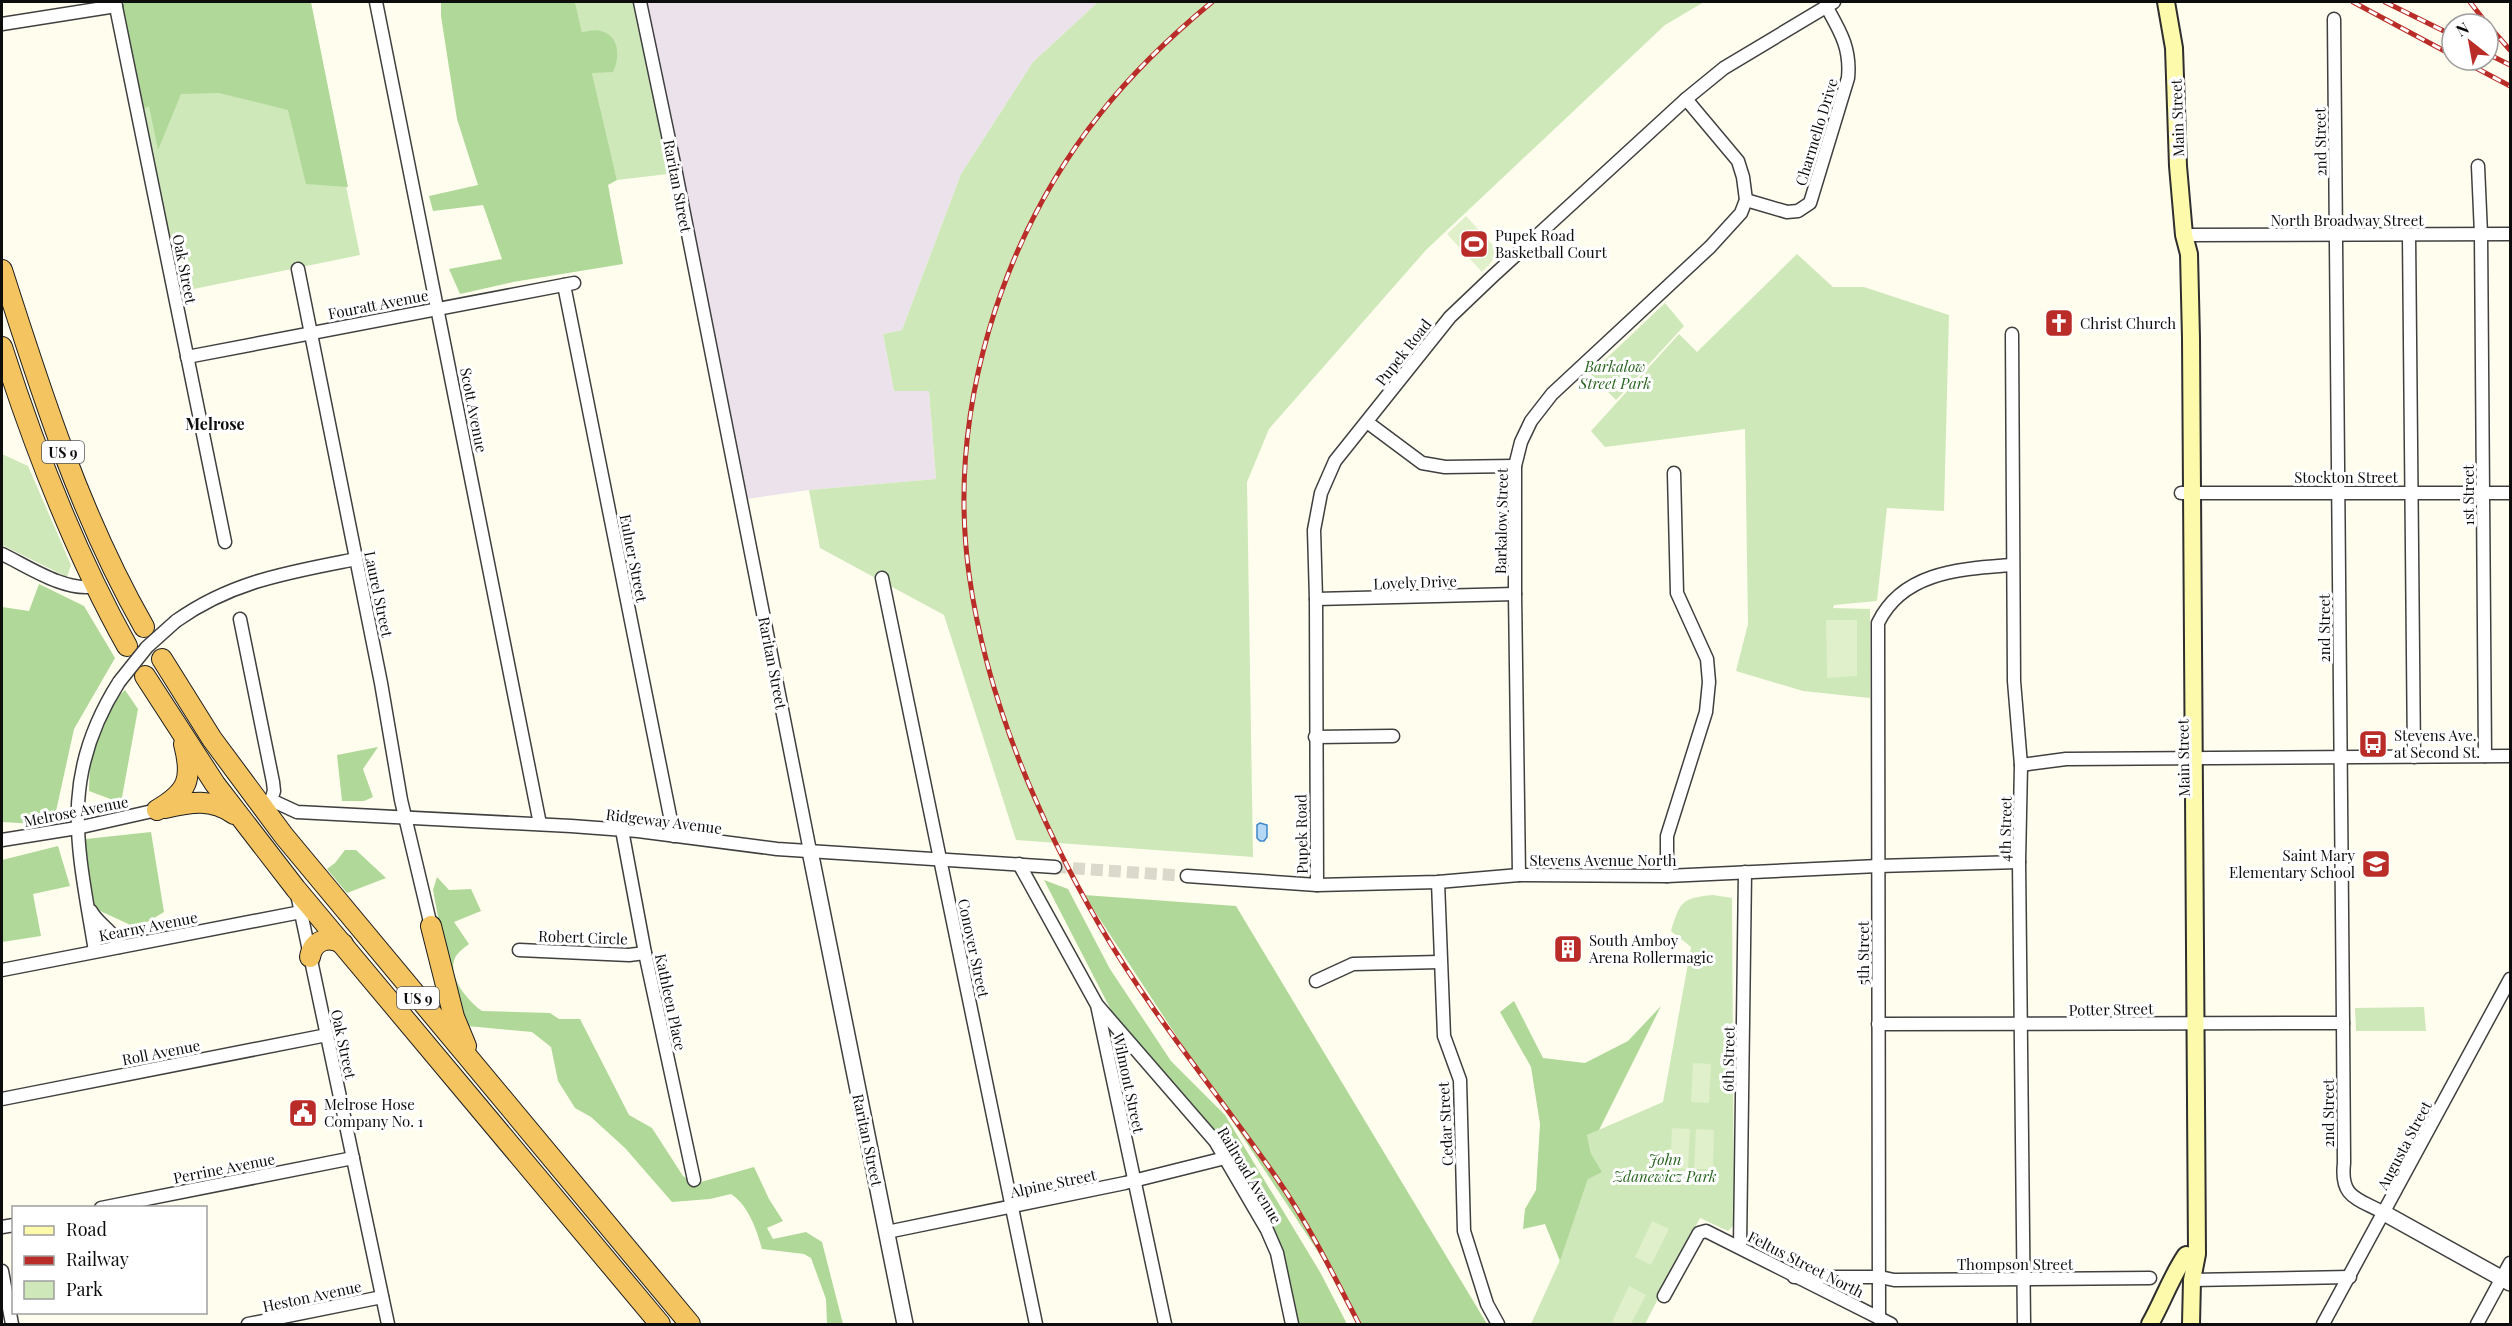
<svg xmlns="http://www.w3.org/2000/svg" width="2512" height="1326" font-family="'Playfair Display',serif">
	<rect width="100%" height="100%" fill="#fffdee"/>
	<!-- industrial -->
	<path fill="#ece2ec" d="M639,2H1098L1033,62L961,174L902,330L883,334L894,391H929L936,479L809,490L740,500Z"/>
	<!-- green -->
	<g fill="#cee8b9">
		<path d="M575,2H640L676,173L617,180L592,73L591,31L582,32Z"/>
		<path d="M1098,2H1704L1665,25L1426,250L1269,429L1247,482L1253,857L1016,840L944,615L820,548L809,490L936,479L929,391H894L883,334L902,330L961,174L1033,62Z"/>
		<path d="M204,72L326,88L360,255L174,293L138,112Z"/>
		<path d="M1797,254L1833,287H1864L1949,315L1944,511L1887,508L1877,601L1834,605L1833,608L1870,609V698L1803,691L1736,671L1748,624L1745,429L1605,447L1591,431L1679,334L1697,352Z"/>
		<path d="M1665,303L1684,326L1616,400L1590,374Z"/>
		<path d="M2,454L28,466L71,565L67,577L2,545Z"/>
		<path d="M1713,895L1732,898L1734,1225L1728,1231L1700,1218L1645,1324H1531L1560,1260L1588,1179L1591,1154L1587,1135L1663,1102L1691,947L1671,931C1680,902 1681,898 1713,895Z"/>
		<path d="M2424,1007L2426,1031H2356L2355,1008Z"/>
	</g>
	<!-- forest -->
	<g fill="#b0d898">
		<path d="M115,2H311L348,187L306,184L288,110L219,93L181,94L158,150L149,106L138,112Z"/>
		<path d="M441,2H575L582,32C588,31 596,29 601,31C620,36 620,58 613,72L592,73L617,180L608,185L623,264L513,282L460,294L449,269L502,259L483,205L433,211L429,196L478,185L457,119L441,16Z"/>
		<path d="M39,584L84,606L115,658L74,729L53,825L2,822V607L29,611Z"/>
		<path d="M125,690L138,709L121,803L89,791L91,724Z"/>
		<path d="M378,747L363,769L373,797L364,801H342L337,755Z"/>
		<path d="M151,832L164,912L137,928L96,909L81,874L86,839Z"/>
		<path d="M58,846L70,886L33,894L41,936L2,942V860Z"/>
		<path d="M345,850H356L386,878L347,893L327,869L335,863Z"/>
		<path d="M437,877L449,890L471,889L481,911L454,922L469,944C464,948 458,952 455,958C447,977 468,1001 482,1011L550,1013L559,1019H580L629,1115L652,1128L683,1176L694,1184L754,1167L769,1199L783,1221L767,1228L773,1239L806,1232L822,1242L843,1324H827L826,1299L811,1258L804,1254L762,1249C757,1230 748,1205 731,1194L710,1199L672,1202L625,1148L591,1117L575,1108L558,1081L551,1047L532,1032L467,1026L452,992L433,890Z"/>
		<path d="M1044,880L1068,889L1110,969L1171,1061L1225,1115L1320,1272L1347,1324H1298L1284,1257L1270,1226L1226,1143L1112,1012Z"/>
		<path d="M1084,895L1236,906L1487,1324H1359L1349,1299Z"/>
		<path d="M1514,1001L1543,1058L1585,1063L1628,1041L1661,1006L1599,1130L1587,1135L1591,1154L1602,1172L1588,1179L1560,1261L1545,1224L1523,1229L1525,1209L1536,1190L1540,1124L1531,1067L1500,1012Z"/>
	</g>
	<!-- pitch -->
	<g fill="#e0f0ca">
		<path d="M1466,216L1500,253L1482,272L1447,234Z"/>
		<path d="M1826,620H1857V676L1827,678Z"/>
		<path d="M1693,1063L1711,1064L1709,1103L1691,1102Z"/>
		<path d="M1672,1128L1690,1129L1688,1169L1670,1168Z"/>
		<path d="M1696,1129L1714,1130L1713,1169H1694Z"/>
		<path d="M1652,1221L1669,1229L1651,1265L1635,1257Z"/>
		<path d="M1629,1286L1646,1295L1631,1324H1617L1612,1322Z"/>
	</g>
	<!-- water -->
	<path fill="#b4d8f5" stroke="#3d87ca" stroke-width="1.5" d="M1260,823L1267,825V837L1264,841H1260L1257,838V825Z"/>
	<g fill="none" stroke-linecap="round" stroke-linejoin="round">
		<!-- minor-tunnel -->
		<path stroke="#dbd9cc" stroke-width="12" stroke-dasharray="12 6" stroke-linecap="butt" d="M1055,867L1187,876"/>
		<!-- minor casing -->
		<g stroke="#404040" stroke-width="15">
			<g id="minor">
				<path d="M115,2L225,542"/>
				<path d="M376,2L540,824"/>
				<path d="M640,2L676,173L810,851"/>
				<path d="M2334,19L2343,1023L2344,1163C2340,1198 2357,1198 2384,1213"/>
				<path d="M2,24L116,6"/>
				<path d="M2478,166L2481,234L2485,756"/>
				<path d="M1746,200L1787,212L1798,211L1810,203L1848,78C1851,48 1840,31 1826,6"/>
				<path d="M2184,235L2510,234"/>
				<path d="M2409,235L2414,757"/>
				<path d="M298,269L381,683L401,800L431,926"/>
				<path d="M564,285L674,836"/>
				<path d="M2012,334L2014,681L2021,765L2019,862L2024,1324"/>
				<path d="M187,357L574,283"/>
				<path d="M1367,422L1422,463L1445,467L1515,466"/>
				<path d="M2181,493H2510"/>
				<path d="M2,554C27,566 67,593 95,586"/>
				<path d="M882,578L1036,1324"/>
				<path d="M1316,599L1515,594"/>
				<path d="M240,619L273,782L274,791L271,800L297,812L571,826L638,831L777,849L1055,867"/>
				<path d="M176,621C232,581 290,572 356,559"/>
				<path d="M1315,737L1393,736"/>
				<path d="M2021,765L2066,759L2510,756"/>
				<path d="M622,830L645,953L694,1180"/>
				<path d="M2,840L77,828L157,810"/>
				<path d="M1019,864L1097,1005L1165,1324"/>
				<path d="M1519,875L1515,594V466L1521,442L1531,421L1552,394L1710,247L1741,213L1746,200L1743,177L1738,161L1686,99"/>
				<path d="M1187,876L1317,885L1438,882L1519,875L1667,876L1878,866L2019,862"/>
				<path d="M1667,876V836L1706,712L1709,682L1707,659L1677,593L1674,473"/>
				<path d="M1438,882L1444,1036L1460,1080L1464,1231L1487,1304L1498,1324"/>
				<path d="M1317,885L1316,599L1314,530L1321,493L1335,461L1450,317L1493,276L1686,99L1724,68L1834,2"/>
				<path d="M297,894L388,1324"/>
				<path d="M91,911C98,924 115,932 119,947"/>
				<path d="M519,950L629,955L645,953"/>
				<path d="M95,951C78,847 58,778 119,682"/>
				<path d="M2,970L301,912"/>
				<path d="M1316,981L1353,964L1440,962"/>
				<path d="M1098,1006L1215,1141L1267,1230L1277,1253L1292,1324"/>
				<path d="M1878,1024L2343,1023"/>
				<path d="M2,1099L327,1035"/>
				<path d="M101,1208L353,1158"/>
				<path d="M2,1227L14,1225"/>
				<path d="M887,1232L1125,1183L1225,1158"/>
				<path d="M1740,1247L1745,872"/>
				<path d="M2,1271L12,1324"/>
				<path d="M1794,1277H1880L1894,1280L2150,1278"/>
				<path d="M2192,1280L2350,1277"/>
				<path d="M1664,1296L1699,1233L1706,1231L1891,1324"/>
				<path d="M1879,1318L1878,623C1903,571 1962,569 2012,565"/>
				<path d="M248,1324L382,1297"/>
				<path d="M2323,1324L2510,979"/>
				<path d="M2477,1324L2510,1263"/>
			</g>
		</g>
		<!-- tertiary casing -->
		<g stroke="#404040" stroke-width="18">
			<g id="tertiary">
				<path d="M810,851L905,1324"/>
				<path d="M2384,1213L2510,1283"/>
			</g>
		</g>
		<!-- secondary casing -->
		<g stroke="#2f2f2f" stroke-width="20">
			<g id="secondary">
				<path d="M2166,2L2174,48L2178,166L2184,235L2189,254L2191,338L2197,1254L2192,1280L2191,1324"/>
				<path d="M2150,1324C2163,1301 2171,1277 2186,1255"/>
			</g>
		</g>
		<!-- trunk casing -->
		<g stroke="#1e1e1e" stroke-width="22">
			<g id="trunk">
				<path d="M2,270C41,392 80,515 144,627"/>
				<path d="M2,347C35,450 74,551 127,646"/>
				<path d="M162,659L212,739L284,836L690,1324"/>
				<path d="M145,676L215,784L296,889L660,1324"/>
				<path d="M165,808C191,802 212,798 234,814"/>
				<path d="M157,810C188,792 193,779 184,744"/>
				<path d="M431,926L454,1017L466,1046"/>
				<path d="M310,957C313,940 329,935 343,944"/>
			</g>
		</g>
		<!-- minor -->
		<use href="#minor" stroke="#fff" stroke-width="12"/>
		<!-- tertiary -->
		<use href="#tertiary" stroke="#fff" stroke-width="15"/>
		<!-- secondary -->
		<use href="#secondary" stroke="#fdfaab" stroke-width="16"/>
		<!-- trunk -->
		<use href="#trunk" stroke="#f3c460" stroke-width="20"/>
		<!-- rail casing -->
		<g stroke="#ba2c28" stroke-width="5">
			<g id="rail">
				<path d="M1212,2C1171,36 1133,72 1100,114C1000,240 947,413 969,574C986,697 1038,819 1100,926C1152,1015 1219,1095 1278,1180C1309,1225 1334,1276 1359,1324"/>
				<path d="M2353,2L2452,55"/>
				<path d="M2385,2L2452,35"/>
				<path d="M2470,2L2487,24"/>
				<path d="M2488,25L2510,50"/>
				<path d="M2488,54L2510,65"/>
				<path d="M2461,60L2510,86"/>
			</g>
		</g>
		<!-- rail -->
		<use href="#rail" stroke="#fff" stroke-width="3" stroke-dasharray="9" stroke-linecap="butt"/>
		<!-- minor-bridge casing -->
		<g stroke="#404040" stroke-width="15" stroke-linecap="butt">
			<path id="minor-bridge" d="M119,682L147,647L176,621"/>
		</g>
		<!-- minor-bridge -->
		<use href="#minor-bridge" stroke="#fff" stroke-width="12"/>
	</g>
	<!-- icons -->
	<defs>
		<g id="stadium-square" transform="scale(1.5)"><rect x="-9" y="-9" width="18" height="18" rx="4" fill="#ba2c28" stroke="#fff"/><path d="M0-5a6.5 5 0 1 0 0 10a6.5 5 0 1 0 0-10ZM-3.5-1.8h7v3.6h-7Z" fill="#fff"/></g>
		<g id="church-square" transform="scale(1.5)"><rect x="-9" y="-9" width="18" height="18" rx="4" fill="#ba2c28" stroke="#fff"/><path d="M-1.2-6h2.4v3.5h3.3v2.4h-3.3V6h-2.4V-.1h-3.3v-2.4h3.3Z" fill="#fff"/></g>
		<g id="bus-square" transform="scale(1.5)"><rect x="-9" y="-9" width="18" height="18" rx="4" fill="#ba2c28" stroke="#fff"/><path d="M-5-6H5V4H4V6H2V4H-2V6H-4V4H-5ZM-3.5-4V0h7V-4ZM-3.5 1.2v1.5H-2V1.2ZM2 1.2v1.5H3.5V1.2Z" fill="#fff"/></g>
		<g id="school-square" transform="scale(1.5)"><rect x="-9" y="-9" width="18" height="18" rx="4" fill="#ba2c28" stroke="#fff"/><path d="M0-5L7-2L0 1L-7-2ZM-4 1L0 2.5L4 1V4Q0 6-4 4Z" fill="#fff"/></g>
		<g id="building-square" transform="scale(1.5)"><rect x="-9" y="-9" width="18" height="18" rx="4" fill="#ba2c28" stroke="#fff"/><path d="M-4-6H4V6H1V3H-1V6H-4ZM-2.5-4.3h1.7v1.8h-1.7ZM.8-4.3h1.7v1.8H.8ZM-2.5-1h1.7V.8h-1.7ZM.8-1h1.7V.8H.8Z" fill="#fff"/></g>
		<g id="civic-square" transform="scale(1.5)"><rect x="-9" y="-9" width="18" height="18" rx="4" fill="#ba2c28" stroke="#fff"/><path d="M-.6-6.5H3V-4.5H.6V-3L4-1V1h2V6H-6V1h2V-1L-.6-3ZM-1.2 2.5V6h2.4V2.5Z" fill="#fff"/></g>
	</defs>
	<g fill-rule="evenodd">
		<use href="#stadium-square" x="1474" y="244"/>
		<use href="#church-square" x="2059" y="323"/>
		<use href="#bus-square" x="2373" y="744"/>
		<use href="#school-square" x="2376" y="864"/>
		<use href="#building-square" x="1568" y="949"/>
		<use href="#civic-square" x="303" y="1113"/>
	</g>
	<g text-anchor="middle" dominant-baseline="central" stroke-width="6" stroke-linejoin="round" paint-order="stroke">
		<!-- shield labels -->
		<g fill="#fff" stroke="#565656" stroke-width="1.5">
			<rect x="42" y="441" width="42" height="22" rx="4.5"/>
			<rect x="397" y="987" width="42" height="22" rx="4.5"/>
		</g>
		<g font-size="14" font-weight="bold" fill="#0d0d0d">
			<text x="63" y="452">US 9</text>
			<text x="418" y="998">US 9</text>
		</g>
		<!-- street labels -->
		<g font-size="15" fill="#0d0d0d" stroke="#fff">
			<text transform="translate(2177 118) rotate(-92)">Main Street</text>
			<text transform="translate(1816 132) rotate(-73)">Charmello Drive</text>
			<text transform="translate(2320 142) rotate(-91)">2nd Street</text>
			<text transform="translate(678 186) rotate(79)">Raritan Street</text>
			<text x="2347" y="220">North Broadway Street</text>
			<text transform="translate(185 269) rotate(79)">Oak Street</text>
			<text transform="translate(378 304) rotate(-11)">Fouratt Avenue</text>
			<text transform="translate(1403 352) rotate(-52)">Pupek Road</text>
			<text transform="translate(474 410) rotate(79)">Scott Avenue</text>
			<text x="2346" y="477">Stockton Street</text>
			<text transform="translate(2468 495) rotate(-90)">1st Street</text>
			<text transform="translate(1501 521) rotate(-89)">Barkalow Street</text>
			<text transform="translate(634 558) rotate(79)">Eulner Street</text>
			<text transform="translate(1415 582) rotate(-2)">Lovely Drive</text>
			<text transform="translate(379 594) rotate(78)">Laurel Street</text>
			<text transform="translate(2324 628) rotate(-90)">2nd Street</text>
			<text transform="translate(773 663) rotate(79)">Raritan Street</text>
			<text transform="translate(2183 758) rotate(-91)">Main Street</text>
			<text transform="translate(76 811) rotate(-11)">Melrose Avenue</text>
			<text transform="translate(664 821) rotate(7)">Ridgeway Avenue</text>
			<text transform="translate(2005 829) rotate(-89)">4th Street</text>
			<text transform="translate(1301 834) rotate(-91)">Pupek Road</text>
			<text x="1603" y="860">Stevens Avenue North</text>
			<text transform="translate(148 926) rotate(-11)">Kearny Avenue</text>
			<text transform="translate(583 937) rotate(2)">Robert Circle</text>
			<text transform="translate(974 948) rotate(78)">Conover Street</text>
			<text transform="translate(1863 953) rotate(-90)">5th Street</text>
			<text transform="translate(671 1002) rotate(78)">Kathleen Place</text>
			<text transform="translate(2111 1009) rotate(-1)">Potter Street</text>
			<text transform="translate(344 1044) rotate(78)">Oak Street</text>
			<text transform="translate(161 1052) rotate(-11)">Roll Avenue</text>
			<text transform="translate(1728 1059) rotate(-89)">6th Street</text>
			<text transform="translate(1129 1083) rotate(78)">Wilmont Street</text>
			<text transform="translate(2328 1113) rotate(-90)">2nd Street</text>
			<text transform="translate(1445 1124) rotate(-93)">Cedar Street</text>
			<text transform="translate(868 1140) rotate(78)">Raritan Street</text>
			<text transform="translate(2404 1145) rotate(-62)">Augusta Street</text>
			<text transform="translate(224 1168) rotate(-11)">Perrine Avenue</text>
			<text transform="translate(1250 1175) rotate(59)">Railroad Avenue</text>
			<text transform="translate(1053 1183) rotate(-12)">Alpine Street</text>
			<text transform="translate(1806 1264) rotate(27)">Feltus Street North</text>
			<text x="2015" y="1264">Thompson Street</text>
			<text transform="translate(312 1296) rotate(-12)">Heston Avenue</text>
		</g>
		<!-- poi labels -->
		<g font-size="15" fill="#0d0d0d" stroke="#fff" text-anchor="start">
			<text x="1495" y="235">Pupek Road<tspan x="1495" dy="17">Basketball Court</tspan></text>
			<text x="2080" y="323">Christ Church</text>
			<text x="2394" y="735">Stevens Ave.<tspan x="2394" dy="17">at Second St.</tspan></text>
			<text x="2355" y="855" text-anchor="end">Saint Mary<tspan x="2355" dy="17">Elementary School</tspan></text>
			<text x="1589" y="940">South Amboy<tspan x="1589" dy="17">Arena Rollermagic</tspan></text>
			<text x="324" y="1104">Melrose Hose<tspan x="324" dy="17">Company No. 1</tspan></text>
		</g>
		<!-- park labels -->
		<g font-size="15" font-style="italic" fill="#28641f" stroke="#fff">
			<text x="1615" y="366">Barkalow<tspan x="1615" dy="17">Street Park</tspan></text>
			<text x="1665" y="1159">John<tspan x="1665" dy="17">Zdanewicz Park</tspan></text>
		</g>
		<!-- neighbourhood labels -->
		<g font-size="16" font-weight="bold" fill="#0d0d0d" stroke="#fff">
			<text x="215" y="423">Melrose</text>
		</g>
	</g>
	<!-- border -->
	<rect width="2512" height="1326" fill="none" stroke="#0d0d0d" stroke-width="6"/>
	<!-- legend -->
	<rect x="12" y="1206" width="195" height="108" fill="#ffffff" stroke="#9e9e9e" stroke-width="1.5"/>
	<rect x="24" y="1226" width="30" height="9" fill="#fdfaab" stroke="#9e9e9e" stroke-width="1.5"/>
	<text x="66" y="1236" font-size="18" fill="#0d0d0d">Road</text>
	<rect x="24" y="1256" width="30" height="9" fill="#ba2c28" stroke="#9e9e9e" stroke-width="1.5"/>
	<text x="66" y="1266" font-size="18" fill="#0d0d0d">Railway</text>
	<rect x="24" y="1281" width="30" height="18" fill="#cee8b9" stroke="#9e9e9e" stroke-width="1.5"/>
	<text x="66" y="1296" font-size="18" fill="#0d0d0d">Park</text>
	<!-- north arrow -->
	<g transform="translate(2470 42) rotate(329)"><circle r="28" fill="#ffffff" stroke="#9e9e9e" stroke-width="1.5"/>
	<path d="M0-4.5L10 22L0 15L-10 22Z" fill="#ba2c28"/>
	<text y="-9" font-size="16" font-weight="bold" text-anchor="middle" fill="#0d0d0d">N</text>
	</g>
</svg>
